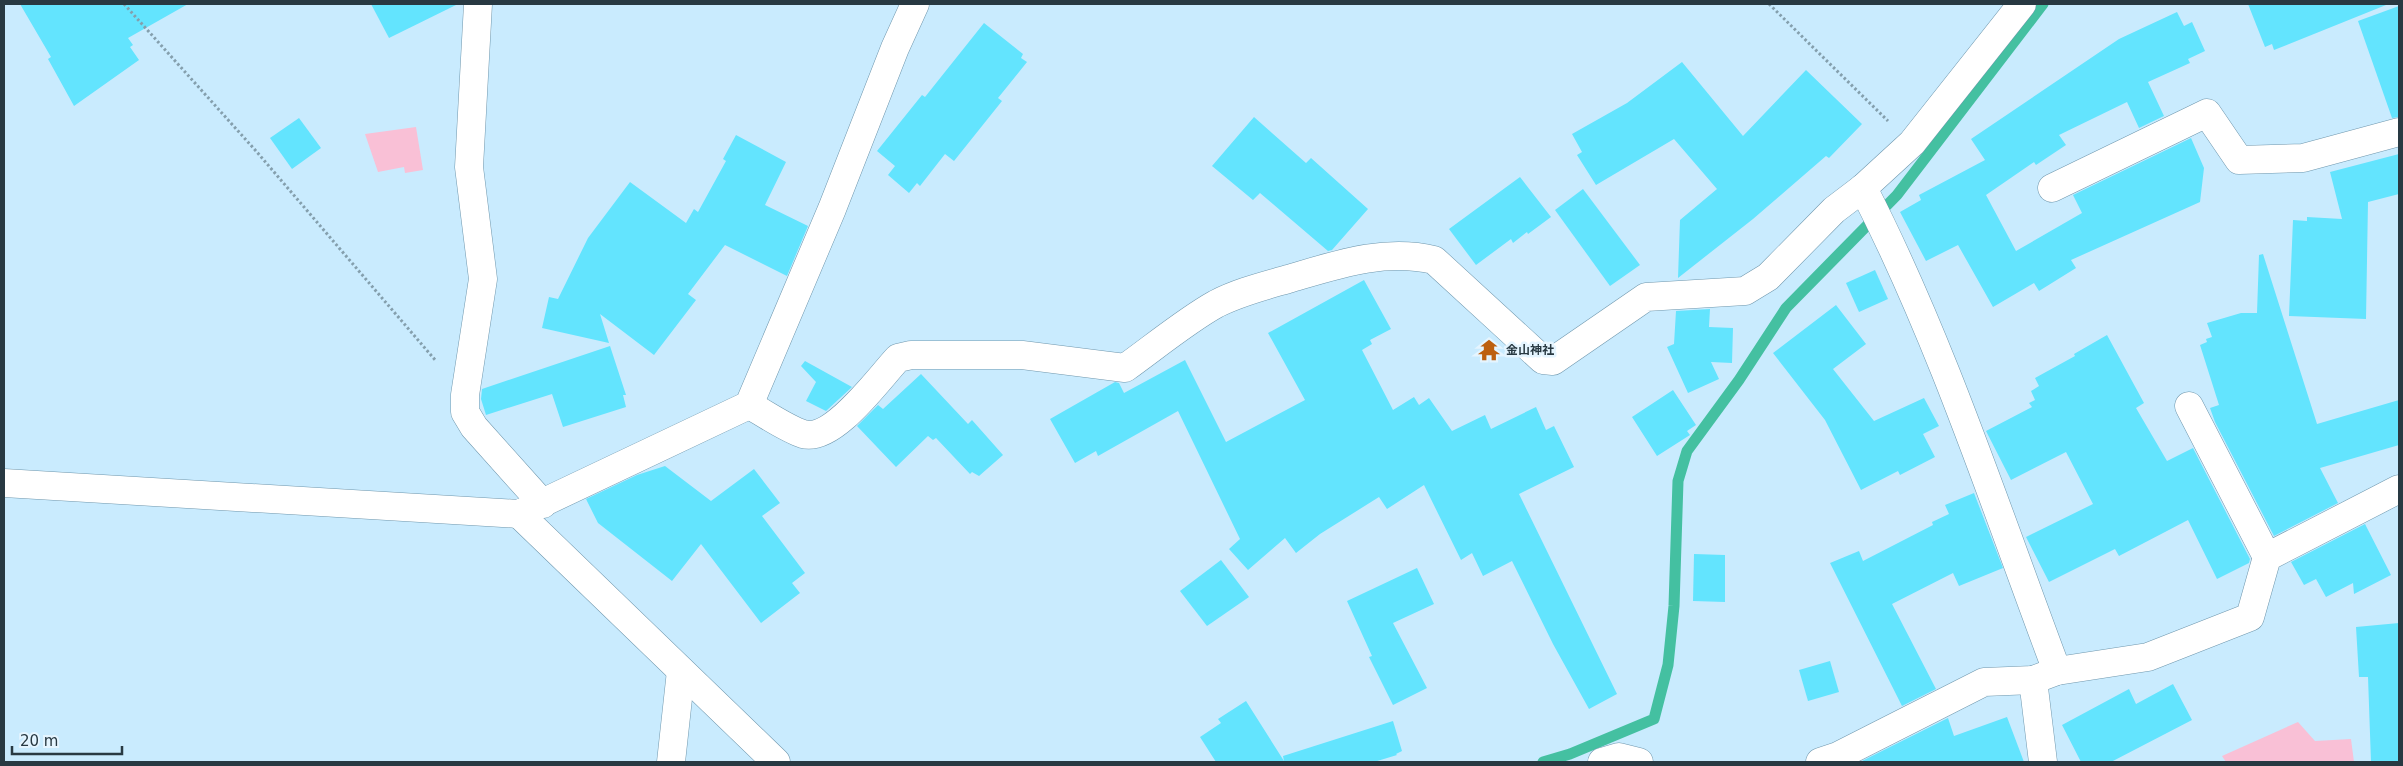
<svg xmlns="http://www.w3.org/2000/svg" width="2403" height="766" font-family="'DejaVu Sans','Noto Sans JP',sans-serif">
	<rect width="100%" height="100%" fill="#c9ebfe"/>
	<g fill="#f9c0d6">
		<path d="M 416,127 L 423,170 L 405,173 L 404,167 L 378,172 L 365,134 Z"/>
		<path d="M 2298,722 L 2315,741 L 2351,739 L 2354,762 L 2226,762 L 2222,756 Z"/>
	</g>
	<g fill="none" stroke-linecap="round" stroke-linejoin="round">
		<path stroke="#44c0a1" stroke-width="11" d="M 1543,762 L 1570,754 L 1654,719 L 1668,665 L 1674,606 L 1678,481 L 1687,451 L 1739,380 L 1786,308 L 1897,195 L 2043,4"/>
	</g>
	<g fill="#63e4fe">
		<path d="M 20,4 L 188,4 L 128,38 L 133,45 L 130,47 L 139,60 L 74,106 L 48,59 L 51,57 Z"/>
		<path d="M 371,4 L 458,4 L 389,38 Z"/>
		<path d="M 2248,4 L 2385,4 L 2386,5 L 2274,50 L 2272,44 L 2265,47 Z"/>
		<path d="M 2399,6 L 2399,117 L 2392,118 L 2358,21 Z"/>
		<path d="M 2177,12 L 2184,26 L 2192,22 L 2205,51 L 2188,59 L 2190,63 L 2148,82 L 2164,116 L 2139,128 L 2127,102 L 2059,135 L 2066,145 L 2036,165 L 2034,162 L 1986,195 L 2016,251 L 2082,213 L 2073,195 L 2191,138 L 2204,168 L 2200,202 L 2071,260 L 2076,268 L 2039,291 L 2034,283 L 1993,307 L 1958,245 L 1926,261 L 1900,212 L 1921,200 L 1919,195 L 1985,160 L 1971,139 L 2119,39 Z"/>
		<path d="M 984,23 L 1023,54 L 1021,58 L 1027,62 L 998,98 L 1002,101 L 954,161 L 945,154 L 920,186 L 917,183 L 909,193 L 888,175 L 895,166 L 877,151 L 922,95 L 925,97 Z"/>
		<path d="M 1682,62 L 1743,136 L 1806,70 L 1862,124 L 1829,158 L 1826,156 L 1753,219 L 1678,278 L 1680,220 L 1717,189 L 1674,139 L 1596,185 L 1577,155 L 1582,152 L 1572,134 L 1627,103 Z"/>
		<path d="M 1254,117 L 1306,163 L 1311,158 L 1368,209 L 1332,250 L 1328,251 L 1260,193 L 1253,200 L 1212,166 Z"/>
		<path d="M 299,118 L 321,148 L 292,169 L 270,138 Z"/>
		<path d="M 736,135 L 786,162 L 765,205 L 808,226 L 787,276 L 725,245 L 688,294 L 696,300 L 654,355 L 600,314 L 609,343 L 542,328 L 549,297 L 558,299 L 588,238 L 630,182 L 686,223 L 694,209 L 698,212 L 726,161 L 723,159 Z"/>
		<path d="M 2399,154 L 2399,194 L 2368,202 L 2366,319 L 2289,316 L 2293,220 L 2307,221 L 2307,217 L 2342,219 L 2330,172 Z"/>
		<path d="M 1520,177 L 1551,217 L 1528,234 L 1527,232 L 1513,243 L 1511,239 L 1476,265 L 1449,229 Z"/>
		<path d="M 1583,189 L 1640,265 L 1610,286 L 1555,210 Z"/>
		<path d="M 2263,254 L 2317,424 L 2399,400 L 2399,445 L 2320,468 L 2338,503 L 2274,536 L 2215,422 L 2210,408 L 2219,405 L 2200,345 L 2207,342 L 2206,339 L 2212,337 L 2207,323 L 2241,313 L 2257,313 L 2259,255 Z"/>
		<path d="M 1875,270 L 1888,299 L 1859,312 L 1846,283 Z"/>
		<path d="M 1364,280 L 1391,329 L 1370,340 L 1372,344 L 1362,350 L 1393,410 L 1414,397 L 1419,405 L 1429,398 L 1452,431 L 1485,415 L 1491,429 L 1536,407 L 1546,430 L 1554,426 L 1574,467 L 1519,494 L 1617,694 L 1589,709 L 1553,644 L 1512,561 L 1483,576 L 1472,553 L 1461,560 L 1424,485 L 1387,509 L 1379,497 L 1320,534 L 1296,553 L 1285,538 L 1248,570 L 1229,549 L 1240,539 L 1178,411 L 1098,456 L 1096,451 L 1075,463 L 1050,419 L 1115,382 L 1119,383 L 1124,393 L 1185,360 L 1226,442 L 1305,400 L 1268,333 Z"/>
		<path d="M 1836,305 L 1866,344 L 1833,369 L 1874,421 L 1924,398 L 1939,426 L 1923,434 L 1935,457 L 1900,475 L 1898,471 L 1861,490 L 1825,420 L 1773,353 Z"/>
		<path d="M 1710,309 L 1709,327 L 1733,328 L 1732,363 L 1711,362 L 1719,379 L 1688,393 L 1667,347 L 1674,344 L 1676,311 Z"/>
		<path d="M 2107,335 L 2144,403 L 2136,408 L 2167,461 L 2193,448 L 2250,559 L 2249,563 L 2217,579 L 2188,520 L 2119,556 L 2115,549 L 2049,582 L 2026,537 L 2093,504 L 2066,452 L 2011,480 L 1986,431 L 2032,407 L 2029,403 L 2035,400 L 2031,391 L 2039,386 L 2035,378 L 2075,356 L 2074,354 Z"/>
		<path d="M 610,346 L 626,395 L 623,395 L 626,407 L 563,427 L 552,394 L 486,415 L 481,399 L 482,389 Z"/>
		<path d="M 805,361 L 852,387 L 826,411 L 806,401 L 816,382 L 801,366 Z"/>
		<path d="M 921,374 L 968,424 L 972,420 L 1003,455 L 979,476 L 972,472 L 970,474 L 936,438 L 933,440 L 928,436 L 896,467 L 857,426 L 878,405 L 883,409 Z"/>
		<path d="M 1673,390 L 1696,425 L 1687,431 L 1690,435 L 1657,456 L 1632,417 Z"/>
		<path d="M 665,466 L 711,501 L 754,469 L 780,503 L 762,516 L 805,573 L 792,583 L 800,593 L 761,623 L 701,544 L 672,581 L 598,523 L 586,499 L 637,475 Z"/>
		<path d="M 1974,493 L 2003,568 L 1959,586 L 1953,573 L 1892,604 L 1936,689 L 1902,706 L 1830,563 L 1859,551 L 1863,561 L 1933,525 L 1932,522 L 1949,514 L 1945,505 Z"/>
		<path d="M 2365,524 L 2391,575 L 2354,594 L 2353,583 L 2326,597 L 2316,579 L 2304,585 L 2291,562 Z"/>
		<path d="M 1694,554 L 1725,555 L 1725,602 L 1693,601 Z"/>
		<path d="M 1221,560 L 1249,597 L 1207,626 L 1180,591 Z"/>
		<path d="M 1417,568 L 1434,604 L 1393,623 L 1427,688 L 1393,705 L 1369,657 L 1372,656 L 1347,601 Z"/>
		<path d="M 2399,623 L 2399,762 L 2371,762 L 2368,677 L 2359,677 L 2356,627 Z"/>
		<path d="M 1830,661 L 1839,692 L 1808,701 L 1799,670 Z"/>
		<path d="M 2173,684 L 2192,720 L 2111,762 L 2081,762 L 2062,725 L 2129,689 L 2136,704 Z"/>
		<path d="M 1246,701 L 1284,761 L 1283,756 L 1393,721 L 1402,751 L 1396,754 L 1397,755 L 1374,762 L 1216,762 L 1200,737 L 1221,723 L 1218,719 Z"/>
		<path d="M 2007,717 L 2024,762 L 1860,762 L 1948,718 L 1954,736 Z"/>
	</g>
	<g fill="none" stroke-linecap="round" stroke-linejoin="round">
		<g stroke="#6f97ad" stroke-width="29">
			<g id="minor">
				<path d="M 478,4 L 469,167 L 483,279 L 465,395 L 465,412 L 474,427 L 543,504"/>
				<path d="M 1863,188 C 1942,342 1996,509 2057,671"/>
				<path d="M 2052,188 L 2207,113 L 2239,160 L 2303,158 L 2399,132"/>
				<path d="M 749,405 C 766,414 785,428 803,434 C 833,443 879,378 898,358 L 911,355 L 1022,355 L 1125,368 C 1153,348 1187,320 1216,304 C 1239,292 1264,286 1288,279 C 1336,265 1384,248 1434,260 L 1543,360 L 1553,361 L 1646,297 L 1745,291 L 1768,277 L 1834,210 L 1863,188 L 1912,143 L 2022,4"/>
				<path d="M 2189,406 L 2267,557"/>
				<path d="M 4,483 L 519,514 L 749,405 L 832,209 L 895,48 L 915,4"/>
				<path d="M 519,514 L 776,762"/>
				<path d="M 2033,680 L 2043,762"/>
				<path d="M 671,762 L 681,671"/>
				<path d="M 1602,762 L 1619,757 L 1639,762"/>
				<path d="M 1820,762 L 1838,756 L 1984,682 L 2033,680 L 2057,671 L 2148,657 L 2250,617 L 2267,557 L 2399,489"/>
			</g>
		</g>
		<g stroke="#849fad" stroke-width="3" stroke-dasharray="2.5 2.5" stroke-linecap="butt">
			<path d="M 124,4 L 256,151 L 436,361"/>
			<path d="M 1769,4 L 1888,121"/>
		</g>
		<use href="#minor" stroke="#fff" stroke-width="28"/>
	</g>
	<defs>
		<g id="temple-bare" transform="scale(1.725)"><path d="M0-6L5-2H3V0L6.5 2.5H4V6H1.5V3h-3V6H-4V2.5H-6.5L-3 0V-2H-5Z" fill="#bd600f" stroke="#e5f5ff" stroke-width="2.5" paint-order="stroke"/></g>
	</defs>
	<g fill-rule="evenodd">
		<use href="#temple-bare" x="1489" y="350"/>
	</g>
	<g text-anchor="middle" stroke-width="5" stroke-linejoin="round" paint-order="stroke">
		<g font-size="12" font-weight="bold" fill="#283942" stroke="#e5f5ff" text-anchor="start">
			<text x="1506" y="354">金山神社</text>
		</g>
	</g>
	<rect width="2403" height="766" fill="none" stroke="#283942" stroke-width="10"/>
	<path d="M12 746v8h110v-8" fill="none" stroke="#283942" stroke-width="2.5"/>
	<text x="20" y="746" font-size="15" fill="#283942" stroke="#e5f5ff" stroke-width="4" paint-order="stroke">20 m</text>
</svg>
